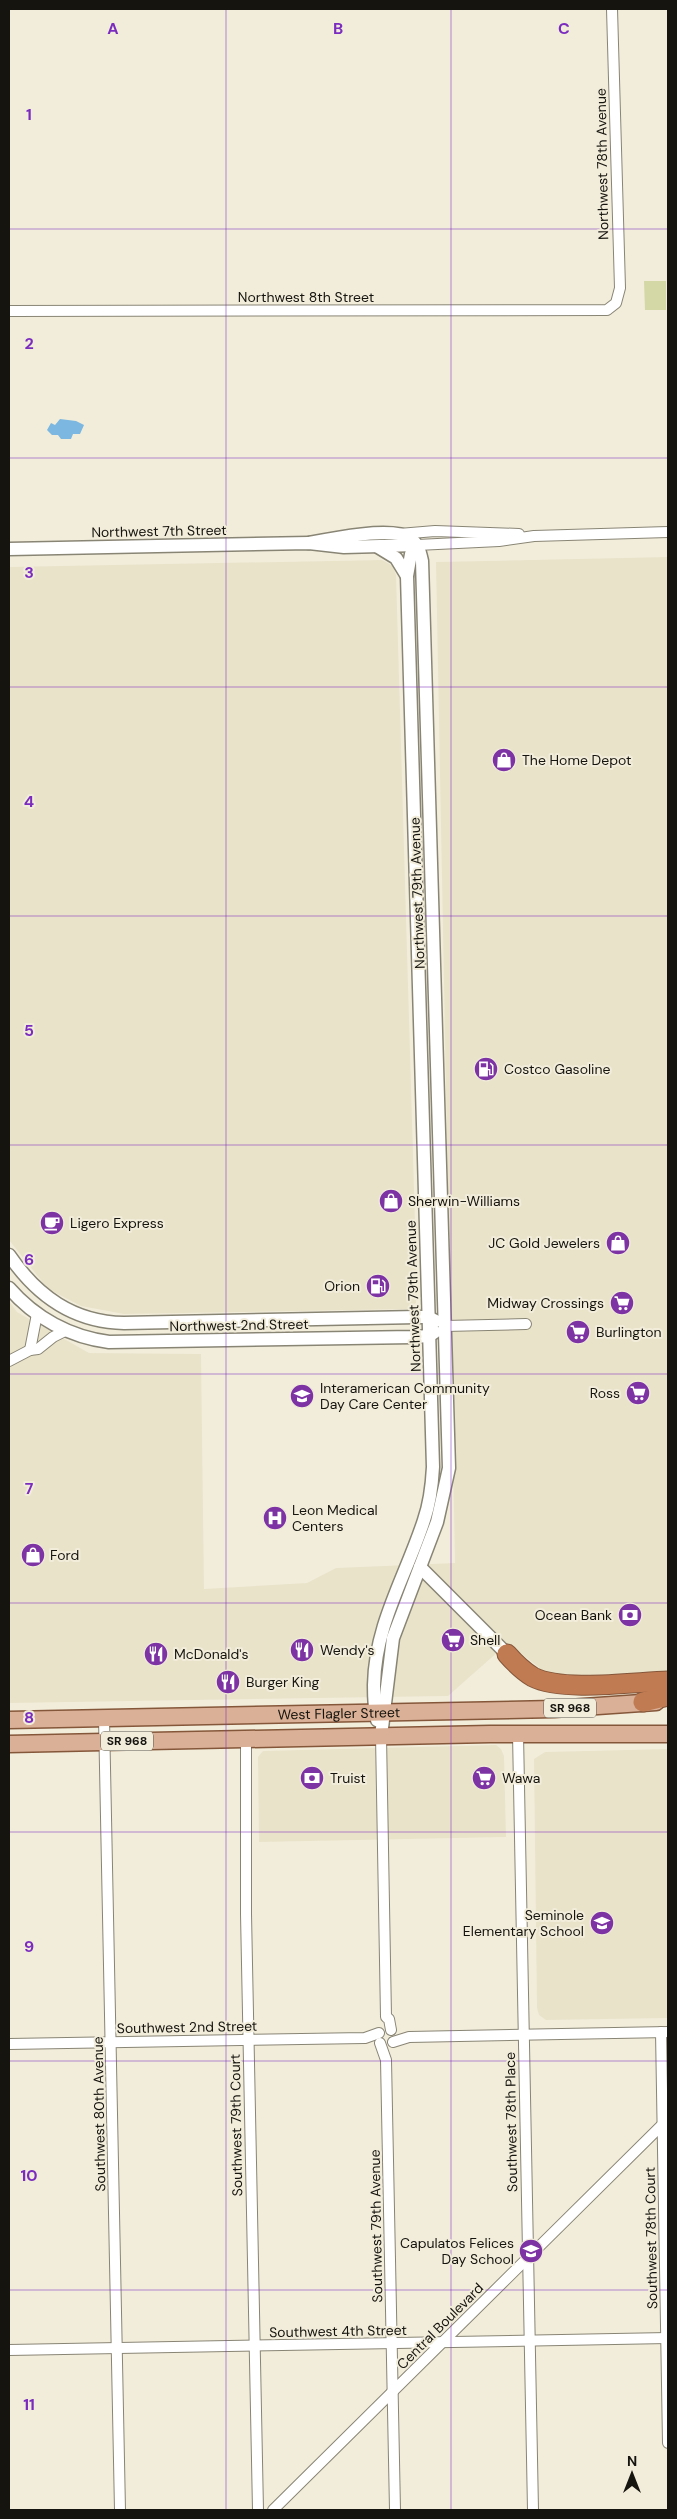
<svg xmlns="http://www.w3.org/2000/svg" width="677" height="2519" font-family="'DM Sans',sans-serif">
	<rect width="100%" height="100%" fill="#f2eddb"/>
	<g fill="#e9e3ca">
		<path d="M 668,557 L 668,1678 L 556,1681 L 508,1643 L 448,1696 L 9,1703 L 9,1301 L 17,1312 L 89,1353 L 201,1354 L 204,1589 L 307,1583 L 336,1568 L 455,1563 L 436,562 Z"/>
		<path d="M 382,560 L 393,566 L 396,575 L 417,1292 L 416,1303 L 407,1309 L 124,1314 L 81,1306 L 54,1292 L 44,1284 L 9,1240 L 9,567 Z"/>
		<path d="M 496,1745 L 501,1749 L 504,1756 L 506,1837 L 259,1842 L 258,1757 L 263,1751 Z"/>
		<path d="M 668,1749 L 668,2018 L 546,2020 L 539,2015 L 537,2008 L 534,1759 L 545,1752 Z"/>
	</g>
	<path fill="#d4d7a6" d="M 644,281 L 666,281 L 666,310 L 645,310 Z"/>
	<path fill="#7bb7e0" d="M 60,419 L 76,421 L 84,425 L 80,434 L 73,434 L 71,439 L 61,439 L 58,435 L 52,435 L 47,430 L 51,423 L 55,425 Z"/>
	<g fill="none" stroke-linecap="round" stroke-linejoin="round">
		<g stroke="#898575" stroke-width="12">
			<g id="minor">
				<path d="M 9,311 L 607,310 L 616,303 L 620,288 L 612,9"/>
				<path d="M 399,534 L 435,531 L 519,534"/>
				<path d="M 417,545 L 499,541 L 534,536 L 668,532"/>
				<path d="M 445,1326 L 526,1324"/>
				<path d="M 30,1350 L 37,1314"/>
				<path d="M 9,1361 L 30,1350 L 38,1349 L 53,1337 L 67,1330"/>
				<path d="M 104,1718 L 120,2510"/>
				<path d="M 518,1734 L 533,2510"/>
				<path d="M 381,1736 L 386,2017 L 389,2019 L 391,2030"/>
				<path d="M 246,1739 L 246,1914 L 258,2510"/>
				<path d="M 661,2032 L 668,2443"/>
				<path d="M 393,2042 L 409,2037 L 668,2032"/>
				<path d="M 380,2043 L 386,2060 L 395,2510"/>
				<path d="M 9,2044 L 365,2038 L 379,2033"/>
				<path d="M 9,2350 L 668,2338"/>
				<path d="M 273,2510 L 668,2119"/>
			</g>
		</g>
		<g stroke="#898575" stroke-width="15">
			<g id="tertiary">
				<path d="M 309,543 C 329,539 392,526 410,538 C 418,543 420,552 422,561 L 449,1468 L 437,1522 L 393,1638 L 381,1736"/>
				<path d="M 378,547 L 396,558 L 407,576"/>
				<path d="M 9,549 L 309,543 L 344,547 L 417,545"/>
				<path d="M 9,1255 C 37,1296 73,1322 124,1323 L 417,1317 L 428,1317 L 436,1321"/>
				<path d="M 9,1288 C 35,1318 70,1337 109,1342 L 413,1337 L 429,1336 L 435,1332"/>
				<path d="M 420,1567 L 507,1654"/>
				<path d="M 377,1720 C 374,1708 374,1697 374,1685 C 375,1624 406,1576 424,1520 C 430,1503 432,1486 433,1467 L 407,576 L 411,554 L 417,545"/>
			</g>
		</g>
		<g stroke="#85573a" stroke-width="19">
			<g id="primary">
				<path id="s1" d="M 9,1720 L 554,1709 L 656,1702"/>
				<path d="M 9,1744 L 490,1734 L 668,1734"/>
			</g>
		</g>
		<g stroke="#85573a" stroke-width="21">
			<g id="motorway">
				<path d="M 507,1654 C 514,1662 523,1671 533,1677 C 562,1692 634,1682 668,1681"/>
				<path d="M 643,1702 L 668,1696"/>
			</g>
		</g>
		<use href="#minor" stroke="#fff" stroke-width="10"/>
		<use href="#tertiary" stroke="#fff" stroke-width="12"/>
		<use href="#primary" stroke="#dab097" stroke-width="16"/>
		<use href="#motorway" stroke="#c17b52" stroke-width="19"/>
	</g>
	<path fill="none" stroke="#7b2cbf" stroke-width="1" stroke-opacity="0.55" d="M 226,9 L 226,2510M 451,9 L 451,2510M 9,229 L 668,229M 9,458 L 668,458M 9,687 L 668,687M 9,916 L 668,916M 9,1145 L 668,1145M 9,1374 L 668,1374M 9,1603 L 668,1603M 9,1832 L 668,1832M 9,2061 L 668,2061M 9,2290 L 668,2290"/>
	<defs>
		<g id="shop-disc" transform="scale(1.25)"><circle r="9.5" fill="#7e33a5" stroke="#f2eddb"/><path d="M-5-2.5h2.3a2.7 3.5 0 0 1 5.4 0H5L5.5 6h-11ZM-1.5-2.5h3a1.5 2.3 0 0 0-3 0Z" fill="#fff"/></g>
		<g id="fuel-disc" transform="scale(1.25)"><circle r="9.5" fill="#7e33a5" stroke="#f2eddb"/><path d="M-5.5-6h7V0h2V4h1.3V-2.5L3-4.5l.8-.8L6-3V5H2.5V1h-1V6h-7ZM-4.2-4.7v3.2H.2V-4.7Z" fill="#fff"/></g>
		<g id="cafe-disc" transform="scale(1.25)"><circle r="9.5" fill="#7e33a5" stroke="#f2eddb"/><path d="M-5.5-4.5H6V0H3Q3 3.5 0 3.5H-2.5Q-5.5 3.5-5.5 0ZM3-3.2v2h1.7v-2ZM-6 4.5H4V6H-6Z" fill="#fff"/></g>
		<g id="supermarket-disc" transform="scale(1.25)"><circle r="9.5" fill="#7e33a5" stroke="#f2eddb"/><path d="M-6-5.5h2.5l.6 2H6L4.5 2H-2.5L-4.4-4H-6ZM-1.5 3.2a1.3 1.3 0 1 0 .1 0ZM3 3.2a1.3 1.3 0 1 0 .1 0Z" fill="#fff"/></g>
		<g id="school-disc" transform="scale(1.25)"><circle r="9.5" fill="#7e33a5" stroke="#f2eddb"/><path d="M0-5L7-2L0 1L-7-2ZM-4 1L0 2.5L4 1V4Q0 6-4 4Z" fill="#fff"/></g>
		<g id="hospital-disc" transform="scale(1.25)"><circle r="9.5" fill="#7e33a5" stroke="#f2eddb"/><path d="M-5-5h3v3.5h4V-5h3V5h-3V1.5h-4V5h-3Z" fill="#fff"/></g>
		<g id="bank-disc" transform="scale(1.25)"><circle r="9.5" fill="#7e33a5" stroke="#f2eddb"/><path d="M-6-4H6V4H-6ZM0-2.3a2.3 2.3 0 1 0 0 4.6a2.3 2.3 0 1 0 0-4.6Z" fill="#fff"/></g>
		<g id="restaurant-disc" transform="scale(1.25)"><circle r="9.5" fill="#7e33a5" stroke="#f2eddb"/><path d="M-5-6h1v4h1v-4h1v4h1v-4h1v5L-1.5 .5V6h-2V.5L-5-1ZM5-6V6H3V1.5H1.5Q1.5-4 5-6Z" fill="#fff"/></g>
	</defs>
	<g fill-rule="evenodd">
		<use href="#shop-disc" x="504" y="760"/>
		<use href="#fuel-disc" x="486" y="1069"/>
		<use href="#shop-disc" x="391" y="1201"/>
		<use href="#cafe-disc" x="52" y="1223"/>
		<use href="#shop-disc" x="618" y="1243"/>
		<use href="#fuel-disc" x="378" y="1286"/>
		<use href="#supermarket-disc" x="622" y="1303"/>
		<use href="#supermarket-disc" x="578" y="1332"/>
		<use href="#supermarket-disc" x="638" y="1393"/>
		<use href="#school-disc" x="302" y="1396"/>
		<use href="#hospital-disc" x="275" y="1518"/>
		<use href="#shop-disc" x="33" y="1555"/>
		<use href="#bank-disc" x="630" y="1615"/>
		<use href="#supermarket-disc" x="453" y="1640"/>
		<use href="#restaurant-disc" x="302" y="1650"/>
		<use href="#restaurant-disc" x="156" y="1654"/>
		<use href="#restaurant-disc" x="228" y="1682"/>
		<use href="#bank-disc" x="312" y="1778"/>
		<use href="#supermarket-disc" x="484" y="1778"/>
		<use href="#school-disc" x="602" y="1923"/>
		<use href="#school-disc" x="531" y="2251"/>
	</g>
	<g text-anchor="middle" stroke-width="4" stroke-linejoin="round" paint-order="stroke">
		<g fill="#f2eddb" stroke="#58554c" stroke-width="1">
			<rect x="544" y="1698.5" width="52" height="19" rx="4"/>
			<rect x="101" y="1731.5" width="52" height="19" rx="4"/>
		</g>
		<g font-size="12" font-weight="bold" fill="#16140e">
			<text x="570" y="1712">SR 968</text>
			<text x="127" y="1745">SR 968</text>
		</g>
		<g font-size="14" fill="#16140e" stroke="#f2eddb">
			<text transform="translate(602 164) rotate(-91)" y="5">Northwest 78th Avenue</text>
			<text x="306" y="302">Northwest 8th Street</text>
			<text transform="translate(159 531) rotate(-1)" y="5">Northwest 7th Street</text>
			<text transform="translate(417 893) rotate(-92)" y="5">Northwest 79th Avenue</text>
			<text transform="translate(413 1296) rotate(-92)" y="5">Northwest 79th Avenue</text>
			<text transform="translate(239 1325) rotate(-1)" y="5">Northwest 2nd Street</text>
			<text dy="5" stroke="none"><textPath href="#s1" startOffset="330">West Flagler Street</textPath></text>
			<text transform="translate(187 2027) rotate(-1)" y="5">Southwest 2nd Street</text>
			<text transform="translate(99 2114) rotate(-91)" y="5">Southwest 80th Avenue</text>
			<text transform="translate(511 2122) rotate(-91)" y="5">Southwest 78th Place</text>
			<text transform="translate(236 2125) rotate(-91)" y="5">Southwest 79th Court</text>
			<text transform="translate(376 2226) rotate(-91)" y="5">Southwest 79th Avenue</text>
			<text transform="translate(651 2238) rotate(-91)" y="5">Southwest 78th Court</text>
			<text transform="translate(440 2326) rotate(-45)" y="5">Central Boulevard</text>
			<text transform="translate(338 2331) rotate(-1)" y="5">Southwest 4th Street</text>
		</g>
		<g font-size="14" fill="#16140e" stroke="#f2eddb" text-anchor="start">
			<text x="522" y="765">The Home Depot</text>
			<text x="504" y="1074">Costco Gasoline</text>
			<text x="408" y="1206">Sherwin-Williams</text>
			<text x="70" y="1228">Ligero Express</text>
			<text x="600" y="1248" text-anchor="end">JC Gold Jewelers</text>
			<text x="360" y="1291" text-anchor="end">Orion</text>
			<text x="604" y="1308" text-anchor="end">Midway Crossings</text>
			<text x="596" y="1337">Burlington</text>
			<text x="320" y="1393">Interamerican Community<tspan x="320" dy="16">Day Care Center</tspan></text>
			<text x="620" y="1398" text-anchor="end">Ross</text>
			<text x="292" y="1515">Leon Medical<tspan x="292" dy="16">Centers</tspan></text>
			<text x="50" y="1560">Ford</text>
			<text x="612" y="1620" text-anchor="end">Ocean Bank</text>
			<text x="470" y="1645">Shell</text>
			<text x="320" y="1655">Wendy's</text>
			<text x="174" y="1659">McDonald's</text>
			<text x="246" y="1687">Burger King</text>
			<text x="330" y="1783">Truist</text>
			<text x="502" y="1783">Wawa</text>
			<text x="584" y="1920" text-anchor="end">Seminole<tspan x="584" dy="16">Elementary School</tspan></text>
			<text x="514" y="2248" text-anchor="end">Capulatos Felices<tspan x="514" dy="16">Day School</tspan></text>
		</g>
	</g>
	<g font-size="16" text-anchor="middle" font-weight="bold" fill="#7b2cbf" stroke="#f2eddb" stroke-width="4" stroke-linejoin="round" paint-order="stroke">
		<text x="113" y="34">A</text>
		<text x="338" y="34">B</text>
		<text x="564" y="34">C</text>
		<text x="29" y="120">1</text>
		<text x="29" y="349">2</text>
		<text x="29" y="578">3</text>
		<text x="29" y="807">4</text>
		<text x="29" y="1036">5</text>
		<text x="29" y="1265">6</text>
		<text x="29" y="1494">7</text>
		<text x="29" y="1723">8</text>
		<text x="29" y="1952">9</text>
		<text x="29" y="2181">10</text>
		<text x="29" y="2410">11</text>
	</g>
	<rect width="677" height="2519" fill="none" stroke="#16140e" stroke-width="20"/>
	<g transform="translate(632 2474)" stroke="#f2eddb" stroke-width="4" paint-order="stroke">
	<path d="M0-4L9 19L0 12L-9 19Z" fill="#16140e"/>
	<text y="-8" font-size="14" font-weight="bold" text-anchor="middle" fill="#16140e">N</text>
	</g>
</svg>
